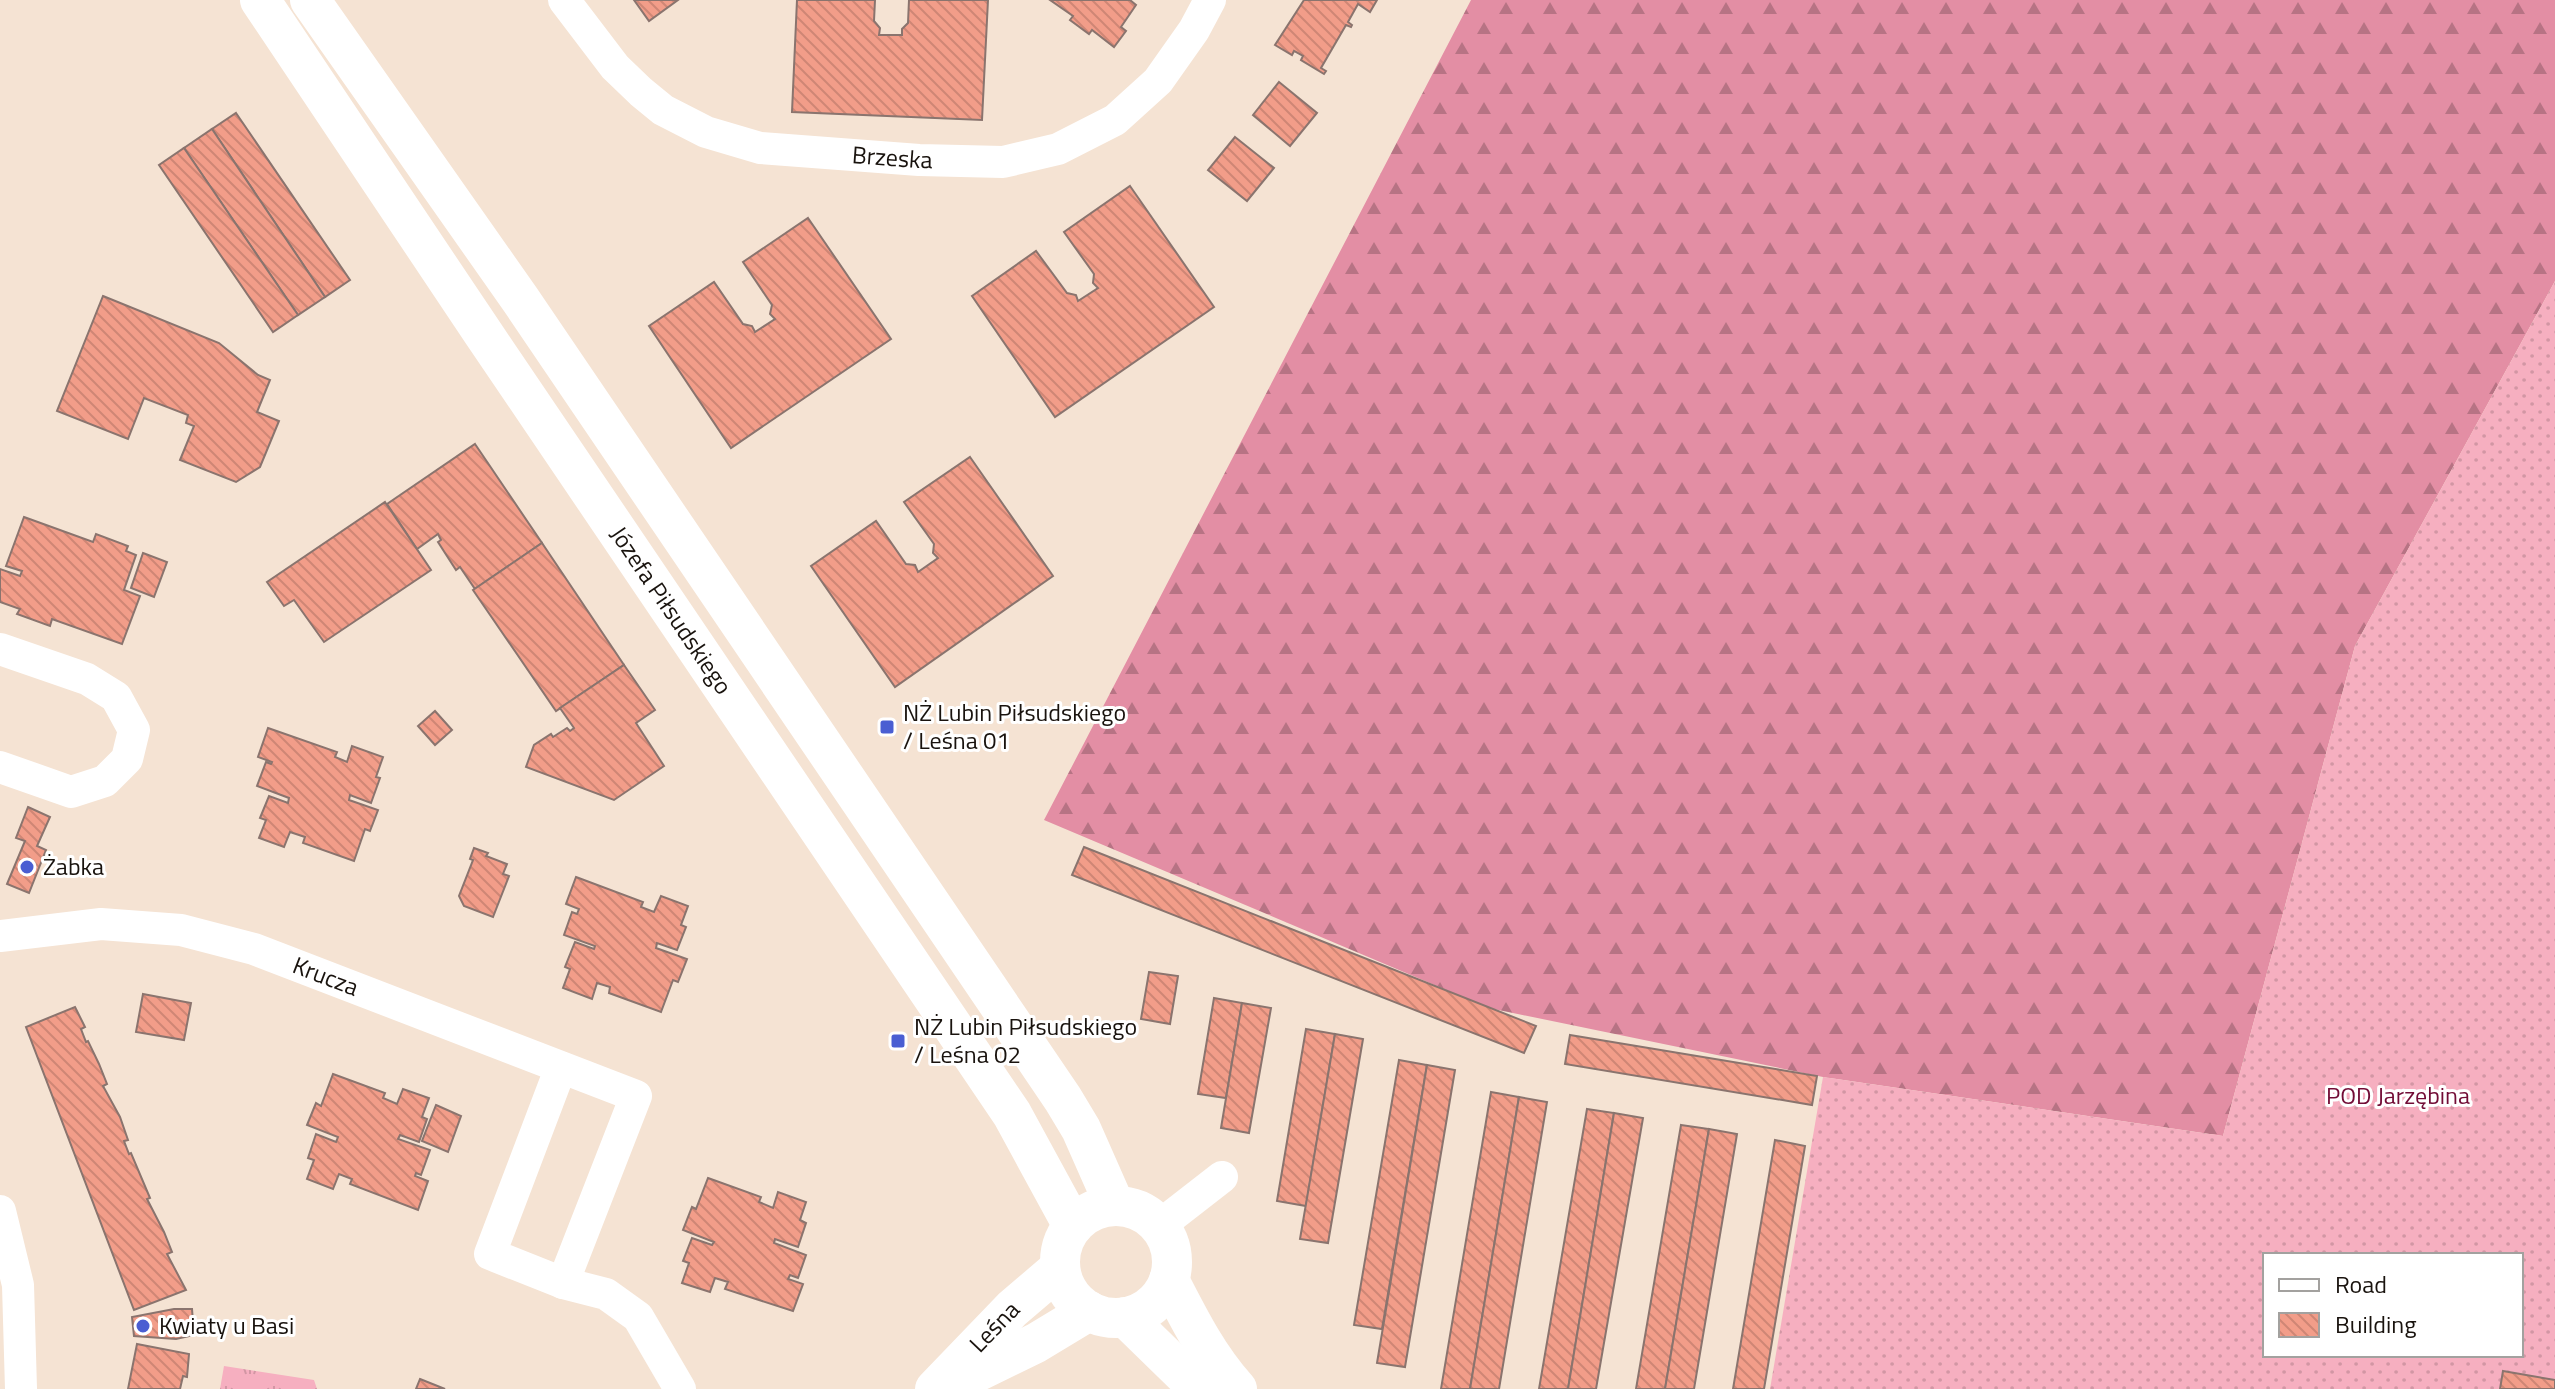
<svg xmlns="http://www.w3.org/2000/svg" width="2555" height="1389" font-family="'Titillium Web',sans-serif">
	<defs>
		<pattern id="forest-firs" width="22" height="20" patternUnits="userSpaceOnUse" patternTransform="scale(2)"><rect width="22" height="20" fill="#e38ea4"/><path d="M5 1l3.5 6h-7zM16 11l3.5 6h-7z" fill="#b77384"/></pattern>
		<pattern id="park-tufts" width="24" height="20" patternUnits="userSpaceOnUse" patternTransform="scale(2)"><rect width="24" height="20" fill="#f6afc0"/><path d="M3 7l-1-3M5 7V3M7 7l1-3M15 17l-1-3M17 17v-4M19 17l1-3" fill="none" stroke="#d296a4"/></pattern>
		<pattern id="garden-dots" width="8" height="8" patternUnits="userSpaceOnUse" patternTransform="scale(2)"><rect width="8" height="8" fill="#f6afc0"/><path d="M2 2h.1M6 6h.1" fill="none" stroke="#d296a4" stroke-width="1.8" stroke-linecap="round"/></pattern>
		<pattern id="building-back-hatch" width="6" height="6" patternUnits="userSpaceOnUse" patternTransform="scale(2)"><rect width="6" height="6" fill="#f29d89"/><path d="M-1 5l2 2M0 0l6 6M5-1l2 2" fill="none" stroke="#cf8675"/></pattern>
	</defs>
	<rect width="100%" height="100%" fill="#f5e3d3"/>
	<path fill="url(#forest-firs)" d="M 1471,0 L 2555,0 L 2555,281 L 2355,646 L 2223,1136 L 1823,1077 L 1489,1008 L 1044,820 Z"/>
	<path fill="url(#park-tufts)" d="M 224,1366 L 314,1380 L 317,1389 L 220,1389 Z"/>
	<path fill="url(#garden-dots)" fill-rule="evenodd" d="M 2555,281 L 2555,1389 L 1770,1389 L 1823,1077 L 2223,1136 L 2355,646 ZM 2265,1255 L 2521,1255 L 2521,1355 L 2265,1355 Z"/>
	<g fill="url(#building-back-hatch)" stroke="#8a746e" stroke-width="2">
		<path d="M 634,0 L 678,0 L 649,21 Z"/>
		<path d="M 797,0 L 875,0 L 874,21 L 880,28 L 879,35 L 902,35 L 902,29 L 908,23 L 909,0 L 988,0 L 982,120 L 792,112 Z"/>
		<path d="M 1050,0 L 1130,0 L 1136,5 L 1121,27 L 1126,31 L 1114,47 L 1092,30 L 1089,34 L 1070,20 L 1073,16 Z"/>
		<path d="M 1304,0 L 1377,0 L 1370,12 L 1358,4 L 1348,22 L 1352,25 L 1351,27 L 1346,25 L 1321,68 L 1326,71 L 1324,74 L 1301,60 L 1303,56 L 1294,51 L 1292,55 L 1275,45 Z"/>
		<path d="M 1279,82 L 1317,113 L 1290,146 L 1253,115 Z"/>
		<path d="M 236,113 L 350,280 L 325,297 L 212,129 Z"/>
		<path d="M 212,129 L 325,297 L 298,315 L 184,148 Z"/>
		<path d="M 1235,137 L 1274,168 L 1247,201 L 1208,170 Z"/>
		<path d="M 184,148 L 298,315 L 273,332 L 159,165 Z"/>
		<path d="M 1130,186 L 1214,307 L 1055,417 L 972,296 L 1036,251 L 1067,293 L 1076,295 L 1078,301 L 1098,288 L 1093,283 L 1094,274 L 1064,232 Z"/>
		<path d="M 808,218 L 891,339 L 731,448 L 649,326 L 714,282 L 743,324 L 752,326 L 755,332 L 775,319 L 770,314 L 772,305 L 743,262 Z"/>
		<path d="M 103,296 L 219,343 L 258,375 L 270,380 L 257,412 L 279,421 L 260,467 L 236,482 L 180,460 L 194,426 L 186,423 L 188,415 L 144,398 L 128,439 L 57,411 Z"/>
		<path d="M 475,444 L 542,543 L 475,589 L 460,567 L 456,570 L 438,542 L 441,540 L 438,534 L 417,549 L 387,504 Z"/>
		<path d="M 970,457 L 1053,576 L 895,687 L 811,566 L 876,521 L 906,564 L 915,565 L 918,572 L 938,558 L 933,553 L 934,544 L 904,502 Z"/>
		<path d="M 385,502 L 431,570 L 324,642 L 294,600 L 284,606 L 267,582 Z"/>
		<path d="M 24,517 L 93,542 L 96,534 L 128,546 L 126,551 L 136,555 L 124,590 L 140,596 L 122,644 L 52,619 L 50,626 L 17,614 L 20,609 L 0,602 L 0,569 L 20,576 L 22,571 L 6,566 Z"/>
		<path d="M 542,543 L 624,665 L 556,711 L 473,590 Z"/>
		<path d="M 143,553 L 167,562 L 154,597 L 131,588 Z"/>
		<path d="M 624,665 L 655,710 L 636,723 L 664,766 L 614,800 L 526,767 L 534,745 L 551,734 L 553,737 L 567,728 L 570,731 L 574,728 L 560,708 Z"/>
		<path d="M 435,711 L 452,730 L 435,745 L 418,726 Z"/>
		<path d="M 268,728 L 337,752 L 335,757 L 347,762 L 352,746 L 383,757 L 376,777 L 380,778 L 371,803 L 350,795 L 349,800 L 378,810 L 370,831 L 365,829 L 354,861 L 303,843 L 305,837 L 290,832 L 284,847 L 259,838 L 266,820 L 260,818 L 269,796 L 288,803 L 289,798 L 257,786 L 266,762 L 271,764 L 272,762 L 258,757 Z"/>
		<path d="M 28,807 L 50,817 L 37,846 L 46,850 L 29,893 L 7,884 L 25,841 L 16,838 Z"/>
		<path d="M 1084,847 L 1536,1026 L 1524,1053 L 1072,875 Z"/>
		<path d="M 474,848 L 488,853 L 486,856 L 507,864 L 503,874 L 509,876 L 493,917 L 464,906 L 459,896 L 473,860 L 470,859 Z"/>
		<path d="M 576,877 L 643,902 L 641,907 L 654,912 L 661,896 L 688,906 L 681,925 L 686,927 L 677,950 L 657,943 L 656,948 L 687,959 L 678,982 L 673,980 L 661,1012 L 609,993 L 610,987 L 597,983 L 592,999 L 563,988 L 570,969 L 565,967 L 575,942 L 594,949 L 595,946 L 564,935 L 572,912 L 577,914 L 579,909 L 566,904 Z"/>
		<path d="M 1149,972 L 1178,976 L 1170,1024 L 1141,1019 Z"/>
		<path d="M 143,994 L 191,1003 L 184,1040 L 136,1032 Z"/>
		<path d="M 1214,998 L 1242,1003 L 1226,1098 L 1198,1094 Z"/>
		<path d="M 1242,1003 L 1271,1008 L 1249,1133 L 1221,1128 Z"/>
		<path d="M 75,1007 L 85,1027 L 81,1029 L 86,1042 L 88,1041 L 99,1064 L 107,1084 L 103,1086 L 120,1117 L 128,1140 L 124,1141 L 129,1154 L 131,1153 L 150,1198 L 147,1199 L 164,1232 L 172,1252 L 167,1254 L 186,1290 L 134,1310 L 26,1027 Z"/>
		<path d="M 1306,1029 L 1335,1034 L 1306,1206 L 1277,1201 Z"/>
		<path d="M 1335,1034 L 1363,1039 L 1328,1243 L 1300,1239 Z"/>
		<path d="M 1570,1035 L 1817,1076 L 1812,1105 L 1565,1064 Z"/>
		<path d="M 1399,1060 L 1427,1065 L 1382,1329 L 1354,1325 Z"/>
		<path d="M 1427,1065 L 1455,1070 L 1405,1367 L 1377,1363 Z"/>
		<path d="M 333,1074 L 385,1093 L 383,1098 L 397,1104 L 403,1089 L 429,1098 L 422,1117 L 427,1119 L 419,1142 L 400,1135 L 398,1139 L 430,1150 L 421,1175 L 416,1173 L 415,1176 L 428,1181 L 418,1210 L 350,1184 L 352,1179 L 339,1174 L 333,1189 L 307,1179 L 314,1160 L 308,1158 L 316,1134 L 336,1142 L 338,1137 L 307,1125 L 316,1103 L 321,1106 Z"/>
		<path d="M 1491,1092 L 1519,1097 L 1470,1389 L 1441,1389 Z"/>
		<path d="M 1519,1097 L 1547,1102 L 1499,1389 L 1470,1389 Z"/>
		<path d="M 436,1105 L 461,1116 L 448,1152 L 422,1141 Z"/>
		<path d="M 1587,1109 L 1614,1113 L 1568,1389 L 1539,1389 Z"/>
		<path d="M 1614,1113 L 1643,1118 L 1596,1389 L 1568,1389 Z"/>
		<path d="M 1681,1125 L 1709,1129 L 1665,1389 L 1636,1389 Z"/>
		<path d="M 1709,1129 L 1737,1134 L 1694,1389 L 1665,1389 Z"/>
		<path d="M 1775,1140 L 1805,1146 L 1764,1389 L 1733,1389 Z"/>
		<path d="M 708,1178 L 761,1197 L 759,1202 L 773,1208 L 778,1192 L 806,1202 L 800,1220 L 806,1223 L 798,1247 L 775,1239 L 774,1243 L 806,1255 L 798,1278 L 790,1275 L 788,1279 L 803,1284 L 793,1311 L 725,1289 L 728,1282 L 715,1278 L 710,1292 L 682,1283 L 689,1263 L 683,1261 L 692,1238 L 712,1245 L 714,1242 L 683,1230 L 692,1207 L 696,1209 Z"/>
		<path d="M 174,1309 L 192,1309 L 194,1335 L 176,1339 L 134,1336 L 132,1317 Z"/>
		<path d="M 137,1344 L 189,1354 L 187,1377 L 183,1376 L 180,1389 L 128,1389 Z"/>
		<path d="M 2503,1371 L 2555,1380 L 2555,1389 L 2500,1389 Z"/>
		<path d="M 420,1379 L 445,1389 L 416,1389 Z"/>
	</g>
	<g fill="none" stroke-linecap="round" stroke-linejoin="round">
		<g stroke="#fff" stroke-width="32">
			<path id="s1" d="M 564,0 L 615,67 L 641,92 L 663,110 L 706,132 L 760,148 L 919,160 L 1003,162 L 1058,149 L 1115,120 L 1158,81 L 1194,30 L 1210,0"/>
			<path d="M 0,649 L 87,679 L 116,697 L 134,730 L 127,759 L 105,781 L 71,792 L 0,767"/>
			<path id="s2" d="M 0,936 L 101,924 L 181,930 L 254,949 L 636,1096 L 563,1283 L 490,1254 L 561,1067"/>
			<path d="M 0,1211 L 18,1285 L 21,1389"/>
			<path d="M 1159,1226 L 1222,1177"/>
			<path d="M 563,1283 L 606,1294 L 638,1317 L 680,1389"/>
		</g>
		<g stroke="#fff" stroke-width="40">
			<path id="s3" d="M 260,0 L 483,333 L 1012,1114 L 1073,1226"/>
			<path d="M 310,0 L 520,299 L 1063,1099 L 1081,1129 L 1115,1206"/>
			<circle cx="1116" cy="1262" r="56"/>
			<path d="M 1169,1280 C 1189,1319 1208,1357 1237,1389"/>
			<path d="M 1125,1317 L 1199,1389"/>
			<path d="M 952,1384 L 1036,1343 L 1089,1311"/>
			<path id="s4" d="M 935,1389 L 1012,1309 L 1060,1268"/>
		</g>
	</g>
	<g fill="#4a5ed2" stroke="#fff" stroke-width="3">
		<rect x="879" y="719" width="16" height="16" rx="4"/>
		<circle cx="27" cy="867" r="8"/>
		<rect x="890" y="1033" width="16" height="16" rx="4"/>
		<circle cx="143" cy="1326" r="8"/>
	</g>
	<g text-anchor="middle" stroke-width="6" stroke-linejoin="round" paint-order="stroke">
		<g font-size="24" fill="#19130e" stroke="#fff">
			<text dy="8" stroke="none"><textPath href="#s1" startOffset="386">Brzeska</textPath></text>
			<text dy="8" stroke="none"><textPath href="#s3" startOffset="736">Józefa Piłsudskiego</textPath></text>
			<text dy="8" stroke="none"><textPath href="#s2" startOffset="334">Krucza</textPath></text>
			<text dy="8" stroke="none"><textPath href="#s4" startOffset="86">Leśna</textPath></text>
		</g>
		<g font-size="24" fill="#19130e" stroke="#fff" text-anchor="start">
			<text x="903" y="721">NŻ Lubin Piłsudskiego<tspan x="903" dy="28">/ Leśna 01</tspan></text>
			<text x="43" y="875">Żabka</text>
			<text x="914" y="1035">NŻ Lubin Piłsudskiego<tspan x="914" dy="28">/ Leśna 02</tspan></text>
			<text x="159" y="1334">Kwiaty u Basi</text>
		</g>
		<g font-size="24" fill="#720c36" stroke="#fff">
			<text x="2398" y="1104">POD Jarzębina</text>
		</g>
	</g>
	<rect x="2263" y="1253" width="260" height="104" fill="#ffffff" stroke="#a3a19f" stroke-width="2"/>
	<rect x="2279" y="1279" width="40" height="12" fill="#ffffff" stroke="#a3a19f" stroke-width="2"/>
	<text x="2335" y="1293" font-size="24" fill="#19130e">Road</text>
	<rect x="2279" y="1313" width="40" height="24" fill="url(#building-back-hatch)" stroke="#a3a19f" stroke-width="2"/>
	<text x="2335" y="1333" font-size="24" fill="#19130e">Building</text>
</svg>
